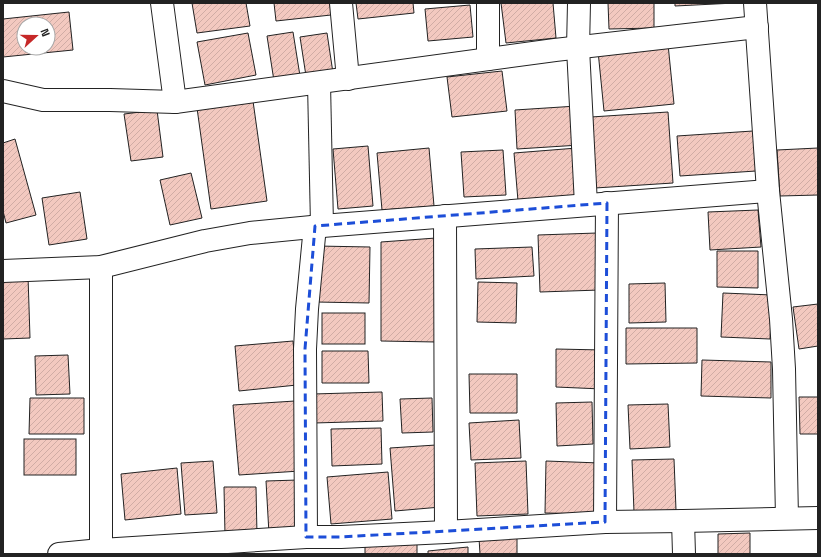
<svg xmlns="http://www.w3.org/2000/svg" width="821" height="557" font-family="'Space Grotesk',sans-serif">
	<defs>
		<pattern id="building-hatch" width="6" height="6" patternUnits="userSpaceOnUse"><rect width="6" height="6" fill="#f3c9c0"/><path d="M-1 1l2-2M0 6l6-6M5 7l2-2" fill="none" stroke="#d0aca5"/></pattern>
	</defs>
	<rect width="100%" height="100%" fill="#fff"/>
	<g fill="url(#building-hatch)" stroke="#222" fill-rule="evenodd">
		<path d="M 192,3 L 246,3 L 250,26 L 197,33 Z"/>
		<path d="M 274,3 L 330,3 L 331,15 L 276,21 Z"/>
		<path d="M 356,3 L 413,3 L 414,13 L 358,19 Z"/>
		<path d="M 501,3 L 553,3 L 556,38 L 506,43 Z"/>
		<path d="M 608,3 L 654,3 L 654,28 L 609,29 Z"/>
		<path d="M 675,3 L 735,3 L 675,6 Z"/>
		<path d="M 470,5 L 473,37 L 428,41 L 425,9 Z"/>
		<path d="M 69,12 L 73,50 L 3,57 L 3,19 ZM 24,24 L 48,24 L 48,48 L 24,48 Z"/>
		<path d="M 293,32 L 300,76 L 274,81 L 267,36 Z"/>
		<path d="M 248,33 L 256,75 L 205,85 L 197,42 Z"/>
		<path d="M 327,33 L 333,73 L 306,76 L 300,37 Z"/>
		<path d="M 668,44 L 674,104 L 604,111 L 598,51 Z"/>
		<path d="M 502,71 L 507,111 L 452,117 L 447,77 Z"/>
		<path d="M 253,101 L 267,201 L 211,209 L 197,108 Z"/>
		<path d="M 577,106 L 580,145 L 517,149 L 515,110 Z"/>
		<path d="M 157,110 L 163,157 L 131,161 L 124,114 Z"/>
		<path d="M 668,112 L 673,183 L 595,188 L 591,117 Z"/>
		<path d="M 753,131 L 756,171 L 680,176 L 677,136 Z"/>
		<path d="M 15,139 L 36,215 L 6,223 L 3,211 L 3,143 Z"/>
		<path d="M 368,146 L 373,206 L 338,209 L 333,149 Z"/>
		<path d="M 429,148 L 434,206 L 382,210 L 377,153 Z"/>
		<path d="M 577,148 L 581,196 L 518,201 L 514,153 Z"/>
		<path d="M 818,148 L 818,195 L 780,196 L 777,150 Z"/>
		<path d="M 503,150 L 506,195 L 464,197 L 461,152 Z"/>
		<path d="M 191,173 L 202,218 L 170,225 L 160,180 Z"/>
		<path d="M 80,192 L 87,239 L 49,245 L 42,198 Z"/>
		<path d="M 758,210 L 761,247 L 710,250 L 708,212 Z"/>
		<path d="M 597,233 L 600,290 L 540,292 L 538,235 Z"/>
		<path d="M 436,238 L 436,342 L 381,341 L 381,242 Z"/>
		<path d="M 317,246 L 370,247 L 369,303 L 316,302 Z"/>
		<path d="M 532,247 L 534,276 L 476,279 L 475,249 Z"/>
		<path d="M 717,251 L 758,251 L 758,288 L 717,287 Z"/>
		<path d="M 28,276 L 30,338 L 3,339 L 3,277 Z"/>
		<path d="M 478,282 L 517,283 L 516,323 L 477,322 Z"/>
		<path d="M 665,283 L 666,322 L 629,323 L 629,284 Z"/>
		<path d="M 723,293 L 772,295 L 770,339 L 721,337 Z"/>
		<path d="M 818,304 L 818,346 L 799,349 L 793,307 Z"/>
		<rect x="322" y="313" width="43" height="31"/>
		<path d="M 626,328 L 697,328 L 697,363 L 626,364 Z"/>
		<path d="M 293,341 L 297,385 L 239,391 L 235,346 Z"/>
		<path d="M 556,349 L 603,350 L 602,389 L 556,387 Z"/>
		<path d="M 322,351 L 368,351 L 369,383 L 322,383 Z"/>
		<path d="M 68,355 L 70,394 L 36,395 L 35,356 Z"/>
		<path d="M 702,360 L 771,362 L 771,398 L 701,396 Z"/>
		<path d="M 469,374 L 517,374 L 517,413 L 470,413 Z"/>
		<path d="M 382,392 L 383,421 L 314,423 L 313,394 Z"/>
		<path d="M 799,397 L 818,397 L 818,434 L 800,434 Z"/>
		<path d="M 30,398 L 84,398 L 84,434 L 29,434 Z"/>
		<path d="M 432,398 L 433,432 L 402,433 L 400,399 Z"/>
		<path d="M 295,401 L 300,471 L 239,475 L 233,405 Z"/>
		<path d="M 592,402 L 593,444 L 557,446 L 556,403 Z"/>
		<path d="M 668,404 L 670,447 L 630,449 L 628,405 Z"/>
		<path d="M 519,420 L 521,458 L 471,460 L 469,423 Z"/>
		<path d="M 381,428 L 382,464 L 332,466 L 331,429 Z"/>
		<rect x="24" y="439" width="52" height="36"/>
		<path d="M 436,445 L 441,507 L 395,511 L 390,448 Z"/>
		<path d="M 674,459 L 676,510 L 634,512 L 632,460 Z"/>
		<path d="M 213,461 L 217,513 L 185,515 L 181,463 Z"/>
		<path d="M 526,461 L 528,514 L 477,516 L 475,463 Z"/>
		<path d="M 546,461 L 600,463 L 598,514 L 545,513 Z"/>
		<path d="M 177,468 L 181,514 L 125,520 L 121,474 Z"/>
		<path d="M 388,472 L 392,519 L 331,524 L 327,477 Z"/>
		<path d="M 298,480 L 300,533 L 269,534 L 266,481 Z"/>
		<path d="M 224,487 L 256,487 L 257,535 L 225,535 Z"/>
		<path d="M 750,533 L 750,554 L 718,554 L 718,534 Z"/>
		<path d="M 517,536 L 517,554 L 480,554 L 479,538 Z"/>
		<path d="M 417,541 L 417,554 L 365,554 L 365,542 Z"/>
		<path d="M 468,547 L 468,554 L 428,554 L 428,551 Z"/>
	</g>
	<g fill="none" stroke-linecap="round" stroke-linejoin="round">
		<g stroke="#222" stroke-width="24">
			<g id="minor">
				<path d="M 162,3 L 175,102"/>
				<path d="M 341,3 L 348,79"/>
				<path d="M 488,3 L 488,59"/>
				<path d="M 579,3 L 578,48 L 586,205"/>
				<path d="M 755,3 L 768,191 L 781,319 L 784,369 L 787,518"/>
				<path d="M 319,83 L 322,226"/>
				<path d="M 3,91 L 43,100 L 110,100 L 175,102 L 555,50 L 757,27"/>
				<path d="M 445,216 L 446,532"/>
				<path d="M 101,267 L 101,554"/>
				<path d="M 3,271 L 101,267 L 205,241 L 250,233 L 322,226 L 768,191"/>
				<path d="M 683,521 L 684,554"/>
				<path d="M 605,522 L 607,203"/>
				<path d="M 306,537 L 305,349 L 307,309 L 315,226"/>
				<path d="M 59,554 L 101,550 L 306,537 L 341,537 L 446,532 L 605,522 L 683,521 L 818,518"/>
			</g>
		</g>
		<use href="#minor" stroke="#fff" stroke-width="22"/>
	</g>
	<path fill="none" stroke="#1d4ed8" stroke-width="3" stroke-dasharray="8 5" stroke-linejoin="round" d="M 607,203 L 605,522 L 341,537 L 306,537 L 305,349 L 315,226 Z"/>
	<rect width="821" height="557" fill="none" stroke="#222222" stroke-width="8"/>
	<g transform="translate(36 36) rotate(69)"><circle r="19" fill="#ffffff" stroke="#a7a7a7"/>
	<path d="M0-3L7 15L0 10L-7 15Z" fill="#c62828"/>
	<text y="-6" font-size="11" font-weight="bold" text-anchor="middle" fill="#222222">N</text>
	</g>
</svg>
